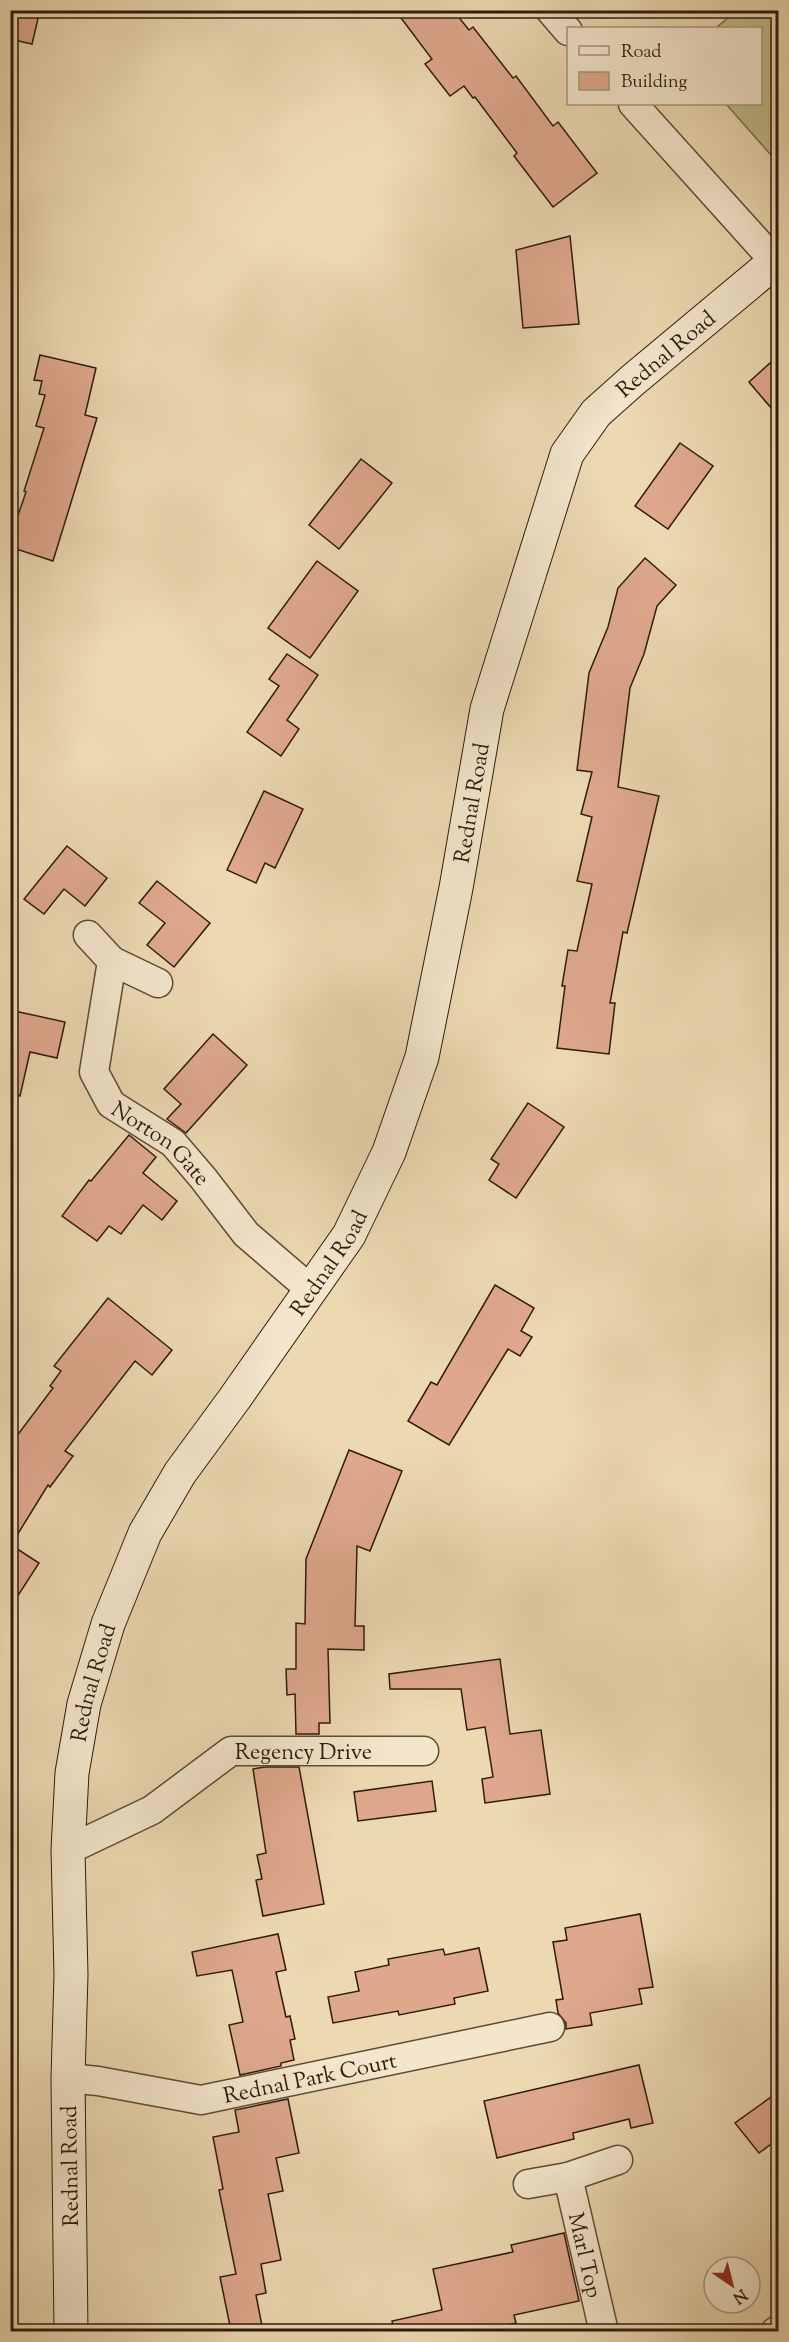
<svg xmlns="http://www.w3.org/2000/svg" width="789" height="2342" font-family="'Sorts Mill Goudy',serif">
	<rect width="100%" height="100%" fill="#ecd8b1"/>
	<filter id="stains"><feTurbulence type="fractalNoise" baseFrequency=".00333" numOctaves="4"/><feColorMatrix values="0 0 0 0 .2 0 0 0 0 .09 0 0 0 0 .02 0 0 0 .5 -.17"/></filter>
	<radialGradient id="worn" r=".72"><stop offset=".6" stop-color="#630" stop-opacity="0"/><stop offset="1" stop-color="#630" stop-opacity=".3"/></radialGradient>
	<path fill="#bdbd88" stroke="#766c4b" stroke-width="1.5" d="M 736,11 L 778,11 L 778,163 L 726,104 L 760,104 L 760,28 L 716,28 Z"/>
	<g fill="#dfa88d" stroke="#2f1a0e" stroke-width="1.5">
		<path d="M 10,10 L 40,10 L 32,44 L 10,39 Z"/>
		<path d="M 395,10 L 453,10 L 469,30 L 473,27 L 513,78 L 516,76 L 553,126 L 558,122 L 597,173 L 553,207 L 514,156 L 517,153 L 475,97 L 473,98 L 464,86 L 450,96 L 425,64 L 432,59 Z"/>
		<path d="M 570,236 L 579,324 L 523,328 L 516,250 Z"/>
		<path d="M 40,355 L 96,368 L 85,415 L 97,418 L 53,561 L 10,547 L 10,539 L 26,492 L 24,491 L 44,428 L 36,426 L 45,395 L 39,394 L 42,381 L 34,380 Z"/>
		<path d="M 778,356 L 778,416 L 749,382 Z"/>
		<path d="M 680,443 L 713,466 L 668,529 L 635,506 Z"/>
		<path d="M 361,459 L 392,483 L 339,549 L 309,525 Z"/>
		<path d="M 645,558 L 676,585 L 657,606 L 644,654 L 630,688 L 618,787 L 659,796 L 627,933 L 623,932 L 610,1003 L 615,1003 L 609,1054 L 557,1048 L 565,986 L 562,986 L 568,950 L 577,951 L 592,884 L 577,881 L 592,817 L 581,814 L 592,772 L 577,770 L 589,673 L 608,627 L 618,588 Z"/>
		<path d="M 317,561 L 358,591 L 310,658 L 268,628 Z"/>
		<path d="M 287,654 L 318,675 L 287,720 L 299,729 L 281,756 L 247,732 L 279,686 L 269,679 Z"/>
		<path d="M 264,791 L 303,809 L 275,868 L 265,863 L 256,883 L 227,870 Z"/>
		<path d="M 67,846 L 107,878 L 85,906 L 64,889 L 44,914 L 24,899 Z"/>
		<path d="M 157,881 L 210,923 L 174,967 L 147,945 L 165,923 L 139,903 Z"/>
		<path d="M 10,1010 L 65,1022 L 57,1058 L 30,1052 L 20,1096 L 10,1095 Z"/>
		<path d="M 213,1034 L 247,1065 L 186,1133 L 167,1119 L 181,1104 L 164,1089 Z"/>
		<path d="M 528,1103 L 564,1127 L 516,1198 L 489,1180 L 499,1164 L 491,1159 Z"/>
		<path d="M 129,1135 L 156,1157 L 143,1173 L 177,1201 L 162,1220 L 143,1205 L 121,1234 L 109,1226 L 97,1241 L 62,1216 L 89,1180 L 91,1181 Z"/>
		<path d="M 495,1285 L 534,1308 L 521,1331 L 532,1337 L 520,1356 L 508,1349 L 449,1445 L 408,1421 L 431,1382 L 437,1385 Z"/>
		<path d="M 108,1298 L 172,1350 L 152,1375 L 135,1361 L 65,1451 L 73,1456 L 50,1487 L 48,1485 L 11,1545 L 39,1563 L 10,1608 L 10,1445 L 53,1388 L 50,1386 L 61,1371 L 54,1366 Z"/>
		<path d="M 349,1450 L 402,1471 L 370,1551 L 357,1546 L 355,1626 L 364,1626 L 364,1650 L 328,1649 L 330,1723 L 319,1723 L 319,1734 L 296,1734 L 295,1694 L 287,1695 L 286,1669 L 296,1669 L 296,1623 L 305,1624 L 306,1559 Z"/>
		<path d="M 500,1659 L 510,1734 L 541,1730 L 550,1794 L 485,1803 L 482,1779 L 493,1777 L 485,1727 L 467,1730 L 461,1689 L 390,1689 L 389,1674 Z"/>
		<path d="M 265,1767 L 299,1767 L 324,1904 L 263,1916 L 256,1880 L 262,1879 L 257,1855 L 266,1853 L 253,1769 Z"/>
		<path d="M 432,1781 L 436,1811 L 358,1821 L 354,1792 Z"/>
		<path d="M 640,1914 L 653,1987 L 639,1989 L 642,2004 L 590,2013 L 592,2025 L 566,2029 L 566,2023 L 558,2013 L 556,2000 L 563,1999 L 553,1942 L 567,1940 L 565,1928 Z"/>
		<path d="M 278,1934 L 286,1970 L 276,1972 L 286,2017 L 290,2016 L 295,2039 L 290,2040 L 294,2060 L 281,2063 L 281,2066 L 240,2075 L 229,2025 L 243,2022 L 232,1970 L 197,1976 L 192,1952 Z"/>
		<path d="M 479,1948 L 488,1991 L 454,1998 L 455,2004 L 399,2015 L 398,2011 L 333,2023 L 328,1997 L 359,1991 L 355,1972 L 389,1965 L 388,1959 L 443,1949 L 445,1955 Z"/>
		<path d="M 639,2065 L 653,2123 L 631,2128 L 629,2119 L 573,2133 L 574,2139 L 497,2158 L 484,2101 Z"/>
		<path d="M 778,2092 L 778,2139 L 759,2153 L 735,2123 Z"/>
		<path d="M 288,2099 L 299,2153 L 276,2158 L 283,2191 L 268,2194 L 281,2260 L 261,2264 L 266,2293 L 256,2295 L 263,2331 L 231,2331 L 220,2277 L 236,2274 L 219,2190 L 223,2189 L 213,2137 L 239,2132 L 235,2110 Z"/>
		<path d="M 564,2233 L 579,2301 L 514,2315 L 516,2323 L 493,2328 L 492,2325 L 460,2331 L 394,2331 L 392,2321 L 442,2310 L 433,2269 L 513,2252 L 511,2245 Z"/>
	</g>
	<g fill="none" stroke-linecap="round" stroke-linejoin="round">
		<g stroke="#5e4a37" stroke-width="31">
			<g id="street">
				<path d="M 550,10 L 568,31"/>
				<path d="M 633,104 L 778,265"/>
				<path id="s1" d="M 88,935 L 112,961 L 94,1072 L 111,1104 L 173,1143 L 203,1178 L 246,1234 L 310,1289"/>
				<path d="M 112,961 L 158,983"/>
				<path id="s2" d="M 68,1850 L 152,1810 L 231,1751 L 424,1751"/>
				<path id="s3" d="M 68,2078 L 98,2081 L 201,2100 L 550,2027"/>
				<path id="s4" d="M 568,2177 L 604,2332"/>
				<path d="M 528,2184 L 568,2177 L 618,2160"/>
				<path d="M 775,2332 L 778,2330"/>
			</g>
		</g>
		<g stroke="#2f1a0e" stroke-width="35">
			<g id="secondary">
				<path id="s5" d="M 71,2332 L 68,2078 L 71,1975 L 68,1850 L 72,1773 L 84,1704 L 108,1624 L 145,1533 L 180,1473 L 235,1398 L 349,1235 L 389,1152 L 422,1057 L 456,888 L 487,709 L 567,454 L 596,413 L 633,380 L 778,259"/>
			</g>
		</g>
		<use href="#street" stroke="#f3e6cc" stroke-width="28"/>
		<use href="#secondary" stroke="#f3e6cc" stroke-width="33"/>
	</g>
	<g text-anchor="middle" stroke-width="4.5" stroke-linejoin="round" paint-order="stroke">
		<g font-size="22" fill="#2f1a0e" stroke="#f3e6cc">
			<text dy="8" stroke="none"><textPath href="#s5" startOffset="2128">Rednal Road</textPath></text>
			<text dy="8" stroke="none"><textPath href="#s5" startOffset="1624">Rednal Road</textPath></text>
			<text dy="8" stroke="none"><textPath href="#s1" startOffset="248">Norton Gate</textPath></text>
			<text dy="8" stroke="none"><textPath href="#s5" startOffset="1138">Rednal Road</textPath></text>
			<text dy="8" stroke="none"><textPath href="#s5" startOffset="652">Rednal Road</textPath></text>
			<text dy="8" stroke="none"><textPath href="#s2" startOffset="264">Regency Drive</textPath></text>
			<text dy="8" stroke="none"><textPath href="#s3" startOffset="246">Rednal Park Court</textPath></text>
			<text transform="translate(69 2166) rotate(-91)" y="8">Rednal Road</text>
			<text dy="8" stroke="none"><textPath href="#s4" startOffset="80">Marl Top</textPath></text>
		</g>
	</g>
	<rect width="789" height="2342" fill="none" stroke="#ecd8b1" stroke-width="36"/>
	<rect x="12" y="12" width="765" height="2318" fill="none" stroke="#2f1a0e" stroke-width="3"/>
	<rect x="18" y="18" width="753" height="2306" fill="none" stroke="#2f1a0e" stroke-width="1.5"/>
	<rect x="567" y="27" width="195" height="78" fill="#f3e6cc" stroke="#a59480" stroke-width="1.5"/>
	<rect x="579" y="46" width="30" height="9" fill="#f3e6cc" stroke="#a59480" stroke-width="1.5"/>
	<text x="621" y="57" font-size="18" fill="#2f1a0e">Road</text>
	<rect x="579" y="72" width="30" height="18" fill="#dfa88d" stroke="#a59480" stroke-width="1.5"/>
	<text x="621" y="87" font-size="18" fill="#2f1a0e">Building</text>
	<g transform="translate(732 2285) rotate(145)"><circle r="28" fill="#f3e6cc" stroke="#a59480" stroke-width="1.5"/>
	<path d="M0-4.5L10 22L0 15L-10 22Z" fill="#8f2418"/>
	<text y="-9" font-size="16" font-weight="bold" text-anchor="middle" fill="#2f1a0e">N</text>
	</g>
	<rect width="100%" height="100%" filter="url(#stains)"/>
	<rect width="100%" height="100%" fill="url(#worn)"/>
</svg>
